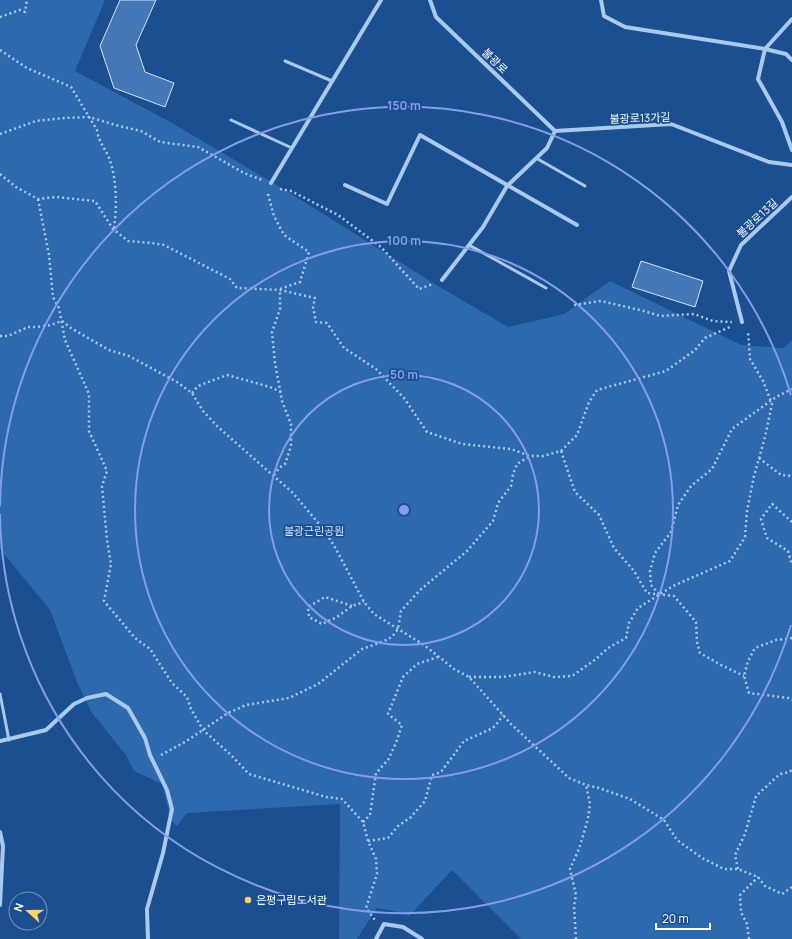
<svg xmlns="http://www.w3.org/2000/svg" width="792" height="939" font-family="Manrope,'Noto Sans KR',sans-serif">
	<rect width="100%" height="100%" fill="#1b4f8f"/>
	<path fill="#2e69ad" d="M 0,0 L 105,0 L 75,71 L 172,123 L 285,190 L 438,286 L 508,327 L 564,314 L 610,281 L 741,345 L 783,348 L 792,340 L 792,939 L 521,939 L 452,870 L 409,916 L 404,913 L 377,908 L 357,939 L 339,939 L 340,804 L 187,813 L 177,826 L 171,820 L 162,784 L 134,771 L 126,755 L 92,713 L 77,682 L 50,610 L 0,549 Z"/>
	<g fill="#4478b7" stroke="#cfe3fa">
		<path d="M 120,0 L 156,0 L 136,45 L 145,72 L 174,83 L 165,107 L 114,88 L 100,46 Z"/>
		<path d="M 641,261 L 703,281 L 695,307 L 632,287 Z"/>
	</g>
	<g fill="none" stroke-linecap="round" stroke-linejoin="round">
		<g stroke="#a9c9ee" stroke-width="2.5" stroke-dasharray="2 3" stroke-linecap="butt">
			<path d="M 0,17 L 20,10 L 25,12 L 27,0"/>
			<path d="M 0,50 L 27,68 L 71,87 L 97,130 C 98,141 105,148 109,158 C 117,178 117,208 114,229"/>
			<path d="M 0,134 L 36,121 L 64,118 L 89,117 L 119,126 L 141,131 L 160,142 L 198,147 L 244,173 L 262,180"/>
			<path d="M 0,174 L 16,187 L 38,199 L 56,197 L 95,201 L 113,229 L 128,241 L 152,243 L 164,245 L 230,279 L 237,288 L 280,290 L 315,298 L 313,307 L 316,322 L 327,323 L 344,348 L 376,369 L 404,398 L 427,432 L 462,444 L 511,449 L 530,456 L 543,456 L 561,451 L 577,435 L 589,402 L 597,390 L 666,371 L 695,350 L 705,338 L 732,326"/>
			<path d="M 280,189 L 291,191 L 338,215 L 381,247 L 419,289 L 433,284"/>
			<path d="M 268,194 L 274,216 L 284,235 L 309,252 L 300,282 L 280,289"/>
			<path d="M 38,199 L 49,255 L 53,297 L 59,308 L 65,340 L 89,394 L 89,431 L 107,471 L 102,486 L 107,540 L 111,564 L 104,601 L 135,638 L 150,649 L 172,683 L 187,697 L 191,709 L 203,730 L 231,755 L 249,774 L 326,797 L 342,799 L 363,822 L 368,841 L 376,859 L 377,874 L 366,908 L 375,920"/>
			<path d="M 574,305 L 601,301 L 644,311 L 660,316 L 694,314 L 713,321 L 732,322"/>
			<path d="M 62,321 L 71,328 L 109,350 L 129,356 L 177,382 L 192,393 L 203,411 L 218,427 L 293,493 L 325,531 L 336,549 L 364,602 L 374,614 L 424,645 L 454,669 L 469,677 L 511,724 L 569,778 L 586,785 L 599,788 L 630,799 L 664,820 L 677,840 L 702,858 L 724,869 L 738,869 L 758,877 L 765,886 L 782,894 L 792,887"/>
			<path d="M 0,336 L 8,336 L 28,327 L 37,327 L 51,325 L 62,321"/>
			<path d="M 192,393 L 198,386 L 227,375 L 270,387 L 281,392"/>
			<path d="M 561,451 L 575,492 L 599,515 L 614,548 L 634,571 L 647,593 L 674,596 L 696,622 L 697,642 L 700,653 L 721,665 L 744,676"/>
			<path d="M 759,458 L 781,475 L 792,476"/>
			<path d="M 274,475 L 279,468 L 285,464 L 291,446 L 291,424 L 282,401 L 275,363 L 272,332 L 280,309 L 280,290"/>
			<path d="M 792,522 L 772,504 L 761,519 L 767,538 L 788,551 L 792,565"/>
			<path d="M 659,594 L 651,585 L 650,571 L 655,553 L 671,532 L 678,505 L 691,486 L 712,469 L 732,429 L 776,397 L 792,389"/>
			<path d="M 352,606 L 325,597 L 308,607 L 309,617 L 322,624 L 337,617 L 352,606 L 364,602"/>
			<path d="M 792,638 L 776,640 L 755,648 L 748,661 L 744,676 L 749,693 L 788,698 L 792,700"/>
			<path d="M 469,677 L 502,677 L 535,672 L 554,677 L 572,676 L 596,659 L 608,648 L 626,638 L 629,623 L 638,608 L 673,586 L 730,561 L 745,537 L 747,511 L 754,476 L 765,437 L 772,404 L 763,381 L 750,359 L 748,331"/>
			<path d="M 161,755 L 185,742 L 228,713 L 246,705 L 289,698 L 318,684 L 362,649 L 382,642 L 392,637 L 398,629 L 401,611 L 420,590 L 467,551 L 493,521 L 498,503 L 511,486 L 513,474 L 517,464 L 530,456"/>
			<path d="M 363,822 L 370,815 L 376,773 L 388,760 L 396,743 L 402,725 L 388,714 L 403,677 L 417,664 L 438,657"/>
			<path d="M 368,841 L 388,838 L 398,826 L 411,817 L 425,801 L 432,775 L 441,772 L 464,741 L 491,729 L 496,725 L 503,715"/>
			<path d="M 738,869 L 735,855 L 745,834 L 756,796 L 780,774 L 789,772 L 792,770"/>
			<path d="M 576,939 L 574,906 L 576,895 L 570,869 L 579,849 L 588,819 L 590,804 L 586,785"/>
			<path d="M 749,939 L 747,924 L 741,912 L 740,895 L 758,877"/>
		</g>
		<g stroke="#a9c9ee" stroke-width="3">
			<path d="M 285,61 L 332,81"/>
			<path d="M 231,120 L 292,148"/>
			<path d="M 536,158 L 585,186"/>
			<path d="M 469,245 L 546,288"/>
			<path d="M 0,694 L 9,740"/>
		</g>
		<g stroke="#a9c9ee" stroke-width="4">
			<path d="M 430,0 L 436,17 L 555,131"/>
			<path d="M 601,0 L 604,16 L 625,27 L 765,49 L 786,54 L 792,60"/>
			<path d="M 792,19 L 765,49 L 758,79 L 782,122 L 792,150"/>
			<path d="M 555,131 L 671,124 L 769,162 L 792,165"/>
			<path d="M 271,183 L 381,0"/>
			<path d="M 345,185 L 387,204 L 420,135 L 577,225"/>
			<path d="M 442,280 L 483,227 L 507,186 L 547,148 L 555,131"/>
			<path d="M 742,322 L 729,271 L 741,245 L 792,197"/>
			<path d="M 0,741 L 46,730 L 74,704 L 87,698 L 106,694 L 128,708 L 145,738 L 150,755 L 167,790 L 172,809 L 163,853 L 147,909 L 148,939"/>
			<path d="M 0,832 L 3,846 L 0,905"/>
			<path d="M 376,939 L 384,924 L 403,927 L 422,939"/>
		</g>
	</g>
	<g fill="none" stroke="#839eea" stroke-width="2">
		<circle cx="404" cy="510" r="135"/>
		<circle cx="404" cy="510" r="269"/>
		<path d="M791 625A404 404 0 0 1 0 514M0 506A404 404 0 0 1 791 395"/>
	</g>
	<circle fill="#ffd166" stroke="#1b4f8f" stroke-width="1.5" cx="248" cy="900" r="4"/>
	<g text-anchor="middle" stroke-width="3.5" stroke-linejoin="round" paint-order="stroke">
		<g font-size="11" fill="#fff" stroke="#1b4f8f">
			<text transform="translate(495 61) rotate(44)" y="4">불광로</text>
			<text transform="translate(640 118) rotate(-2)" y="4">불광로13가길</text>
			<text transform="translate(757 218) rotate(-43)" y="4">불광로13길</text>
		</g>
		<g font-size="11" fill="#cfe3fa" stroke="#1b4f8f">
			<text x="314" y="535">불광근린공원</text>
		</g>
		<g font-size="11" fill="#fff" stroke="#1b4f8f" text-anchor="start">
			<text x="256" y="904">은평구립도서관</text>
		</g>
	</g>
	<circle cx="404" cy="510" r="6" fill="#839eea" stroke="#1b4f8f" stroke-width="2"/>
	<g font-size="12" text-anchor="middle" font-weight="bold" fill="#839eea" stroke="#1b4f8f" stroke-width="3.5" stroke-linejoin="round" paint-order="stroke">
		<text x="404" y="110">150 m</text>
		<text x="404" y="245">100 m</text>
		<text x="404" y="379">50 m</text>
	</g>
	<g transform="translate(28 911) rotate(291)"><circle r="19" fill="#1b4f8f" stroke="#7695bc"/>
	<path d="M0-3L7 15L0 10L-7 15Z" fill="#ffd166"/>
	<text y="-6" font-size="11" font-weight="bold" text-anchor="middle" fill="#ffffff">N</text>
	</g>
	<path d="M656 923v6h54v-6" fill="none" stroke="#ffffff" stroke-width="2"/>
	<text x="662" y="923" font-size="12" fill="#ffffff" stroke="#1b4f8f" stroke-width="3" paint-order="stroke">20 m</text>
</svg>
